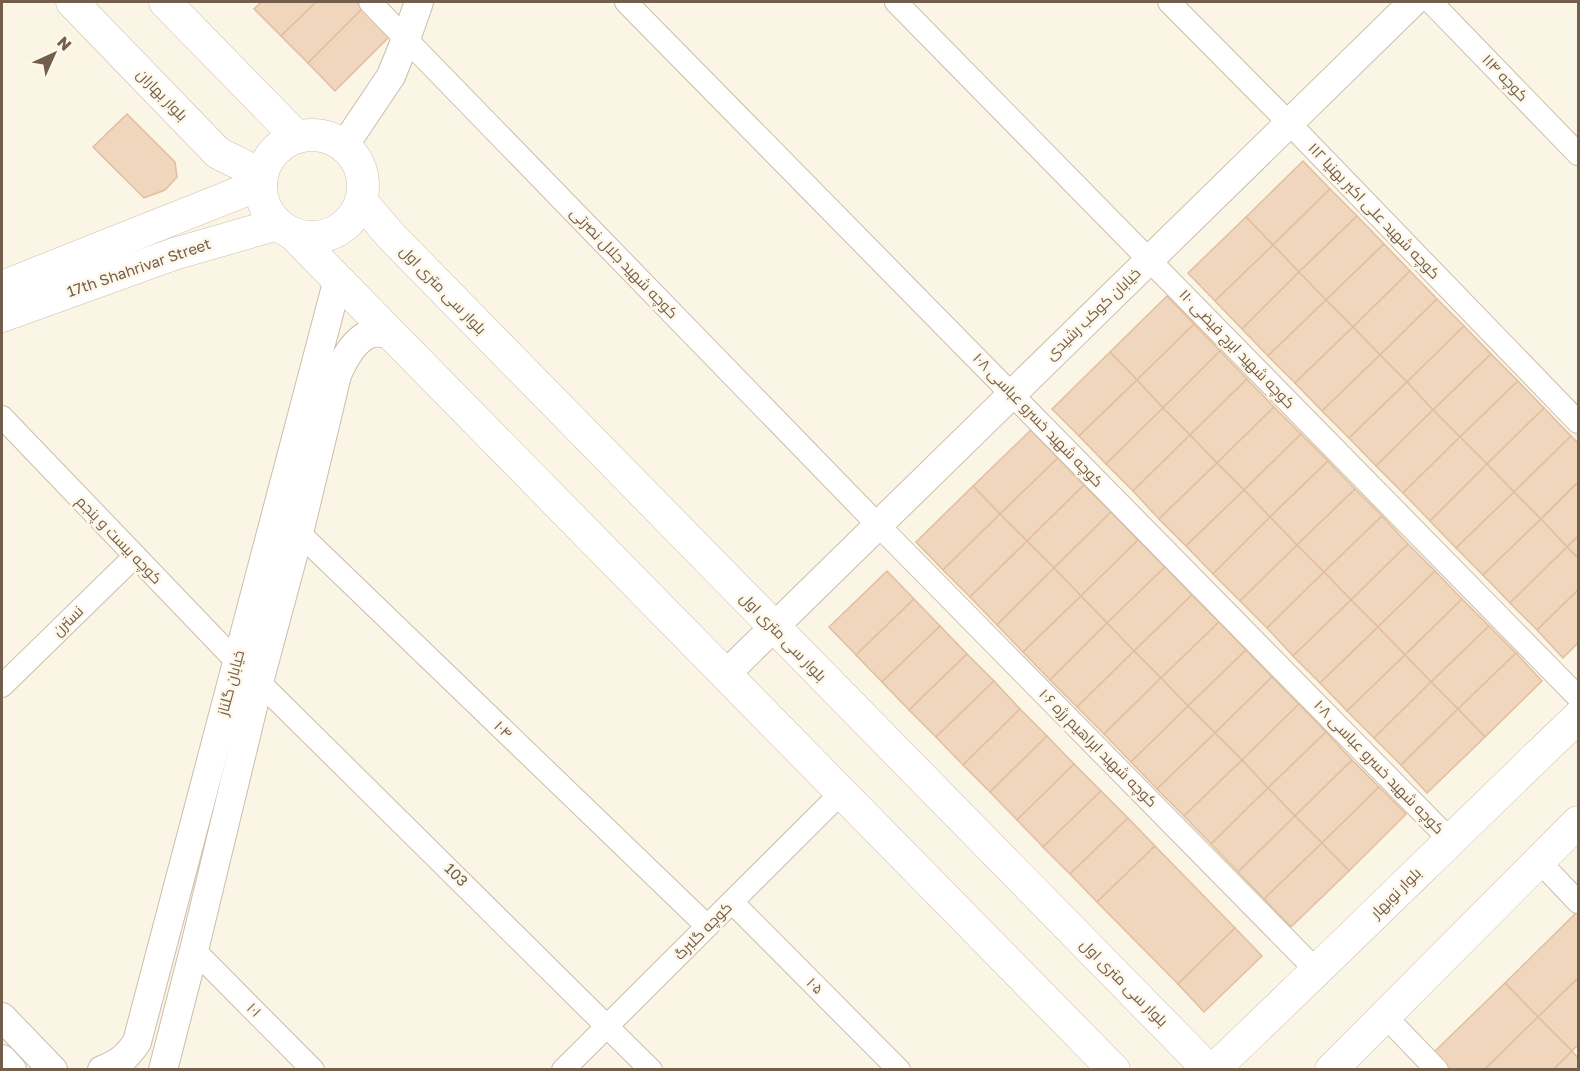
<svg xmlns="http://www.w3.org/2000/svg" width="1580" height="1071" font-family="'Golos Text',Cairo,sans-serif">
	<rect width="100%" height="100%" fill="#fbf5e5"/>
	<g fill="#f0d6bd" stroke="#e2be9e" stroke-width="1.5">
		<path d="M 261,2 L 316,2 L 281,36 L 254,9 Z"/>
		<path d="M 316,2 L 356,2 L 363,8 L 308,63 L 281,36 Z"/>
		<path d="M 363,8 L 390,36 L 335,91 L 308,63 Z"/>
		<path d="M 127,114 L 175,162 L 177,177 L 165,190 L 144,198 L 93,147 Z"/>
		<path d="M 1303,161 L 1330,189 L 1273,245 L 1246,217 Z"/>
		<path d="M 1330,189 L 1357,216 L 1299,272 L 1273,245 Z"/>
		<path d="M 1357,216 L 1384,244 L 1326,300 L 1299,272 Z"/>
		<path d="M 1246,217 L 1273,245 L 1215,301 L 1188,273 Z"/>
		<path d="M 1384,244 L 1410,271 L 1353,327 L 1326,300 Z"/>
		<path d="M 1273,245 L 1299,272 L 1242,329 L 1215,301 Z"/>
		<path d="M 1410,271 L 1437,299 L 1380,355 L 1353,327 Z"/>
		<path d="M 1299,272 L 1326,300 L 1268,356 L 1242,329 Z"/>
		<path d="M 1167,296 L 1194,324 L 1137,380 L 1110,352 Z"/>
		<path d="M 1437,299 L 1464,326 L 1407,382 L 1380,355 Z"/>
		<path d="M 1326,300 L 1353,327 L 1295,383 L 1268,356 Z"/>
		<path d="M 1194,324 L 1220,351 L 1163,408 L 1137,380 Z"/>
		<path d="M 1464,326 L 1491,354 L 1433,410 L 1407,382 Z"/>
		<path d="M 1353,327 L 1380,355 L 1322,411 L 1295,383 Z"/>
		<path d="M 1220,351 L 1247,379 L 1190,435 L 1163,408 Z"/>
		<path d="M 1110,352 L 1137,380 L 1079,436 L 1052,409 Z"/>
		<path d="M 1491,354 L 1518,381 L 1460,437 L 1433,410 Z"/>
		<path d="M 1380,355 L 1407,382 L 1349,438 L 1322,411 Z"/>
		<path d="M 1247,379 L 1274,407 L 1217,463 L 1190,435 Z"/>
		<path d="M 1137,380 L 1163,408 L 1106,464 L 1079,436 Z"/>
		<path d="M 1518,381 L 1544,408 L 1487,464 L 1460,437 Z"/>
		<path d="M 1407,382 L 1433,410 L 1376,466 L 1349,438 Z"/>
		<path d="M 1274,407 L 1301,434 L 1244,490 L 1217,463 Z"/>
		<path d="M 1163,408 L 1190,435 L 1133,491 L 1106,464 Z"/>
		<path d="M 1544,408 L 1571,436 L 1514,492 L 1487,464 Z"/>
		<path d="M 1433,410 L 1460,437 L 1403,493 L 1376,466 Z"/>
		<path d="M 1031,430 L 1058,458 L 1000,514 L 973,486 Z"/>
		<path d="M 1301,434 L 1328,461 L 1270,517 L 1244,490 Z"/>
		<path d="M 1190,435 L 1217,463 L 1159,519 L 1133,491 Z"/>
		<path d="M 1571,436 L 1578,443 L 1578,482 L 1541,519 L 1514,492 Z"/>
		<path d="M 1460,437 L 1487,464 L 1430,521 L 1403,493 Z"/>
		<path d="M 1058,458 L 1084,485 L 1027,541 L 1000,514 Z"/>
		<path d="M 1328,461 L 1355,489 L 1297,545 L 1270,517 Z"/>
		<path d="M 1217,463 L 1244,490 L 1186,546 L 1159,519 Z"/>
		<path d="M 1487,464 L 1514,492 L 1456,548 L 1430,521 Z"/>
		<path d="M 1578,482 L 1578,536 L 1567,547 L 1541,519 Z"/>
		<path d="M 1084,485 L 1111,512 L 1054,568 L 1027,541 Z"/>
		<path d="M 973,486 L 1000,514 L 943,570 L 916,542 Z"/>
		<path d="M 1355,489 L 1382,516 L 1324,572 L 1297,545 Z"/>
		<path d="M 1244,490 L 1270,517 L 1213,574 L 1186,546 Z"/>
		<path d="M 1514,492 L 1541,519 L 1483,575 L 1456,548 Z"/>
		<path d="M 1111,512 L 1138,540 L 1081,596 L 1054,568 Z"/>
		<path d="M 1000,514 L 1027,541 L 970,597 L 943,570 Z"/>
		<path d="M 1382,516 L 1408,544 L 1351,600 L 1324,572 Z"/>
		<path d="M 1270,517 L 1297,545 L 1240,601 L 1213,574 Z"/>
		<path d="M 1541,519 L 1567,547 L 1510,603 L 1483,575 Z"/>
		<path d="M 1578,536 L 1578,558 L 1567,547 Z"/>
		<path d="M 1138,540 L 1165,567 L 1107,623 L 1081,596 Z"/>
		<path d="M 1027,541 L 1054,568 L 997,625 L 970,597 Z"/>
		<path d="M 1408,544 L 1435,571 L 1378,627 L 1351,600 Z"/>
		<path d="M 1297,545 L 1324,572 L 1267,628 L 1240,601 Z"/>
		<path d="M 1567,547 L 1578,558 L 1578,590 L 1537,630 L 1510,603 Z"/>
		<path d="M 1165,567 L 1192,595 L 1134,651 L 1107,623 Z"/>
		<path d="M 1054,568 L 1081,596 L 1023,652 L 997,625 Z"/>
		<path d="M 887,571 L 914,599 L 856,655 L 829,627 Z"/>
		<path d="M 1435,571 L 1462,599 L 1405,655 L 1378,627 Z"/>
		<path d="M 1324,572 L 1351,600 L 1293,656 L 1267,628 Z"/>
		<path d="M 1578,590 L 1578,643 L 1563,658 L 1537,630 Z"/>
		<path d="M 1192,595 L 1219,622 L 1161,678 L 1134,651 Z"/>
		<path d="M 1081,596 L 1107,623 L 1050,680 L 1023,652 Z"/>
		<path d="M 914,599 L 940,626 L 882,682 L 856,655 Z"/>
		<path d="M 1462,599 L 1489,626 L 1431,682 L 1405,655 Z"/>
		<path d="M 1351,600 L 1378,627 L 1320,683 L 1293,656 Z"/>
		<path d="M 1219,622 L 1246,650 L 1188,706 L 1161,678 Z"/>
		<path d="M 1107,623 L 1134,651 L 1077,707 L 1050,680 Z"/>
		<path d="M 940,626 L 967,654 L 909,710 L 882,682 Z"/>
		<path d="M 1489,626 L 1516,653 L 1458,709 L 1431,682 Z"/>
		<path d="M 1378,627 L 1405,655 L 1347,711 L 1320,683 Z"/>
		<path d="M 1246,650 L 1272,677 L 1215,733 L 1188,706 Z"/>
		<path d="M 1134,651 L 1161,678 L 1104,734 L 1077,707 Z"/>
		<path d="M 1516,653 L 1542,681 L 1485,737 L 1458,709 Z"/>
		<path d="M 967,654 L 994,681 L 936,737 L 909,710 Z"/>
		<path d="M 1405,655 L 1431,682 L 1374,738 L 1347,711 Z"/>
		<path d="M 1272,677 L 1299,704 L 1242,760 L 1215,733 Z"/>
		<path d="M 1161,678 L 1188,706 L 1131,762 L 1104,734 Z"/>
		<path d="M 994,681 L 1020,709 L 963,765 L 936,737 Z"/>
		<path d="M 1431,682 L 1458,709 L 1401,765 L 1374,738 Z"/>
		<path d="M 1299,704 L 1326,732 L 1268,788 L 1242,760 Z"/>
		<path d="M 1188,706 L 1215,733 L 1157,789 L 1131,762 Z"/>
		<path d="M 1020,709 L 1047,736 L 990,792 L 963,765 Z"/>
		<path d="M 1458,709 L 1485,737 L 1427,793 L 1401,765 Z"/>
		<path d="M 1326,732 L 1352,760 L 1295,816 L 1268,788 Z"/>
		<path d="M 1215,733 L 1242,760 L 1184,816 L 1157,789 Z"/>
		<path d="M 1047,736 L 1074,764 L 1017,820 L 990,792 Z"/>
		<path d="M 1242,760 L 1268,788 L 1211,844 L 1184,816 Z"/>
		<path d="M 1352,760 L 1379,787 L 1322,843 L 1295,816 Z"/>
		<path d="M 1074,764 L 1101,791 L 1043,847 L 1017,820 Z"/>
		<path d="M 1379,787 L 1406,814 L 1349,871 L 1322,843 Z"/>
		<path d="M 1268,788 L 1295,816 L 1238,872 L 1211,844 Z"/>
		<path d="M 1101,791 L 1128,818 L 1070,874 L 1043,847 Z"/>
		<path d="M 1295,816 L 1322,843 L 1264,899 L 1238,872 Z"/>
		<path d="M 1128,818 L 1155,846 L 1097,902 L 1070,874 Z"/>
		<path d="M 1322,843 L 1349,871 L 1291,927 L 1264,899 Z"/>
		<path d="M 1155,846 L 1235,928 L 1178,984 L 1097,902 Z"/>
		<path d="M 1578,911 L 1578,978 L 1538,1017 L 1505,983 Z"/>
		<path d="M 1235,928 L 1262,956 L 1204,1012 L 1178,984 Z"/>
		<path d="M 1578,978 L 1578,1045 L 1572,1051 L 1538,1017 Z"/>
		<path d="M 1505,983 L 1538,1017 L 1484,1070 L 1445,1070 L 1431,1055 Z"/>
		<path d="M 1538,1017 L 1572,1051 L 1553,1070 L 1484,1070 Z"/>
		<path d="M 1572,1051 L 1578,1058 L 1578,1070 L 1553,1070 Z"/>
	</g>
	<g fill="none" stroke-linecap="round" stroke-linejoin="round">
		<g stroke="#cdbdab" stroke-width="24">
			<g id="minor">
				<path d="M 370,2 L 878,525 L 1317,971"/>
				<path d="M 626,2 L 1450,840"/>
				<path d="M 896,2 L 1578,697"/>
				<path d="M 1169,2 L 1289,123 L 1578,422"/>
				<path d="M 1431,2 L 1578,154"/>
				<path d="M 2,417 L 237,662 L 259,682 L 651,1070"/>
				<path d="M 299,533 L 707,926"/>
				<path d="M 2,686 L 135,556"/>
				<path d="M 1539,861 L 1578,902"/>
				<path d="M 732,902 L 899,1070"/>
				<path d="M 194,950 L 313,1070"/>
				<path d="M 1385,1016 L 1437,1070"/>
				<path d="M 563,1070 L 842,792"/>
			</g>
		</g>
		<g stroke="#cdbdab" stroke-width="30">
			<g id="tertiary">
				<path d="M 344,146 L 391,76 L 406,39 L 419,2"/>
				<path d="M 726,674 L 1413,2"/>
				<path d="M 2,1017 L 53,1070"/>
				<path d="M 2,1059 L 12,1070"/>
				<path d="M 102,1070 C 120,1063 127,1057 137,1042 L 338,279"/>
				<path d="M 163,1070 L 194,950 L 259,682 L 299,533 L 337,375 C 343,361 352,343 367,335 C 374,331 384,333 392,334"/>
			</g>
		</g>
		<g stroke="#cfbda9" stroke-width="33">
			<g id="secondary">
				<path d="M 72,2 L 218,153 L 262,175"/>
				<path d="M 165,2 L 297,137"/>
				<circle cx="312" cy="186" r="51"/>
				<path d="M 361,201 L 392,237 L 1209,1070"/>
				<path d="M 292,233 L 1114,1070"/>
				<path d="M 2,287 L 261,184"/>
				<path d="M 2,316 L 174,254 L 278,224"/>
				<path d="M 1213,1070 C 1336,953 1456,834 1578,717"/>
				<path d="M 1331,1070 L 1578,822"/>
			</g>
		</g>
		<use href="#minor" stroke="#fff" stroke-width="22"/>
		<use href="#tertiary" stroke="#fff" stroke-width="28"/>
		<use href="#secondary" stroke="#fff" stroke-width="32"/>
	</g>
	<g text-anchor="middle" stroke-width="5" stroke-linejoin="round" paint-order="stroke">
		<g font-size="15" fill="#735d4b" stroke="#fef8eb">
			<text transform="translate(1505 78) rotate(46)" y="5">کوچه ۱۱۴</text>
			<text transform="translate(162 95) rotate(46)" y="5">بلوار بهاران</text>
			<text transform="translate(1374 211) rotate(46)" y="5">کوچه شهید علی اکبر بهنیا ۱۱۲</text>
			<text transform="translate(624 263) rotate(46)" y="5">کوچه شهید جلال نصرتی</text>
			<text transform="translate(139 268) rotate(-19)" y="5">17th Shahrivar Street</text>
			<text transform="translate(443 290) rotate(46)" y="5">بلوار سی متری اول</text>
			<text transform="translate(1093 314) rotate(-44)" y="5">خیابان کوکب رشیدی</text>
			<text transform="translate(1237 349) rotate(46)" y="5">کوچه شهید ایرج فیضی ۱۱۰</text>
			<text transform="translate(1038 420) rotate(46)" y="5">کوچه شهید خسرو عباسی ۱۰۸</text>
			<text transform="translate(119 540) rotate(46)" y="5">کوچه بیست و پنجم</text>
			<text transform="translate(68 621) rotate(-44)" y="5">نسترن</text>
			<text transform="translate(783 637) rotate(46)" y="5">بلوار سی متری اول</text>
			<text transform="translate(231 683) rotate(-75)" y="5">خیابان گلناز</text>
			<text transform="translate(503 730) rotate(44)" y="5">۱۰۴</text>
			<text transform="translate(1098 748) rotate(45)" y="5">کوچه شهید ابراهیم رژه ۱۰۶</text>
			<text transform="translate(1379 767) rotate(46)" y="5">کوچه شهید خسرو عباسی ۱۰۸</text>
			<text transform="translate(456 875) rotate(45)" y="5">103</text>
			<text transform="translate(1396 893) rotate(-45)" y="5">بلوار نوبهار</text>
			<text transform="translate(703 931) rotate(-45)" y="5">کوچه گلبرگ</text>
			<text transform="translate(1124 983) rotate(45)" y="5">بلوار سی متری اول</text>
			<text transform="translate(815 986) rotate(45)" y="5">۱۰۵</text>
			<text transform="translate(254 1010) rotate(45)" y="5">۱۰۱</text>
		</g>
	</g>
	<rect width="1580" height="1071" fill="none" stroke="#735d4b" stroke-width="6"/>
	<g transform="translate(54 54) rotate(45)" stroke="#fef8eb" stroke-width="4.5" paint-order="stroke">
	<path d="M0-4.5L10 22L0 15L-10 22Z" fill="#735d4b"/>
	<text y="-9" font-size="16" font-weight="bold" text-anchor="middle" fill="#735d4b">N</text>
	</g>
</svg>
